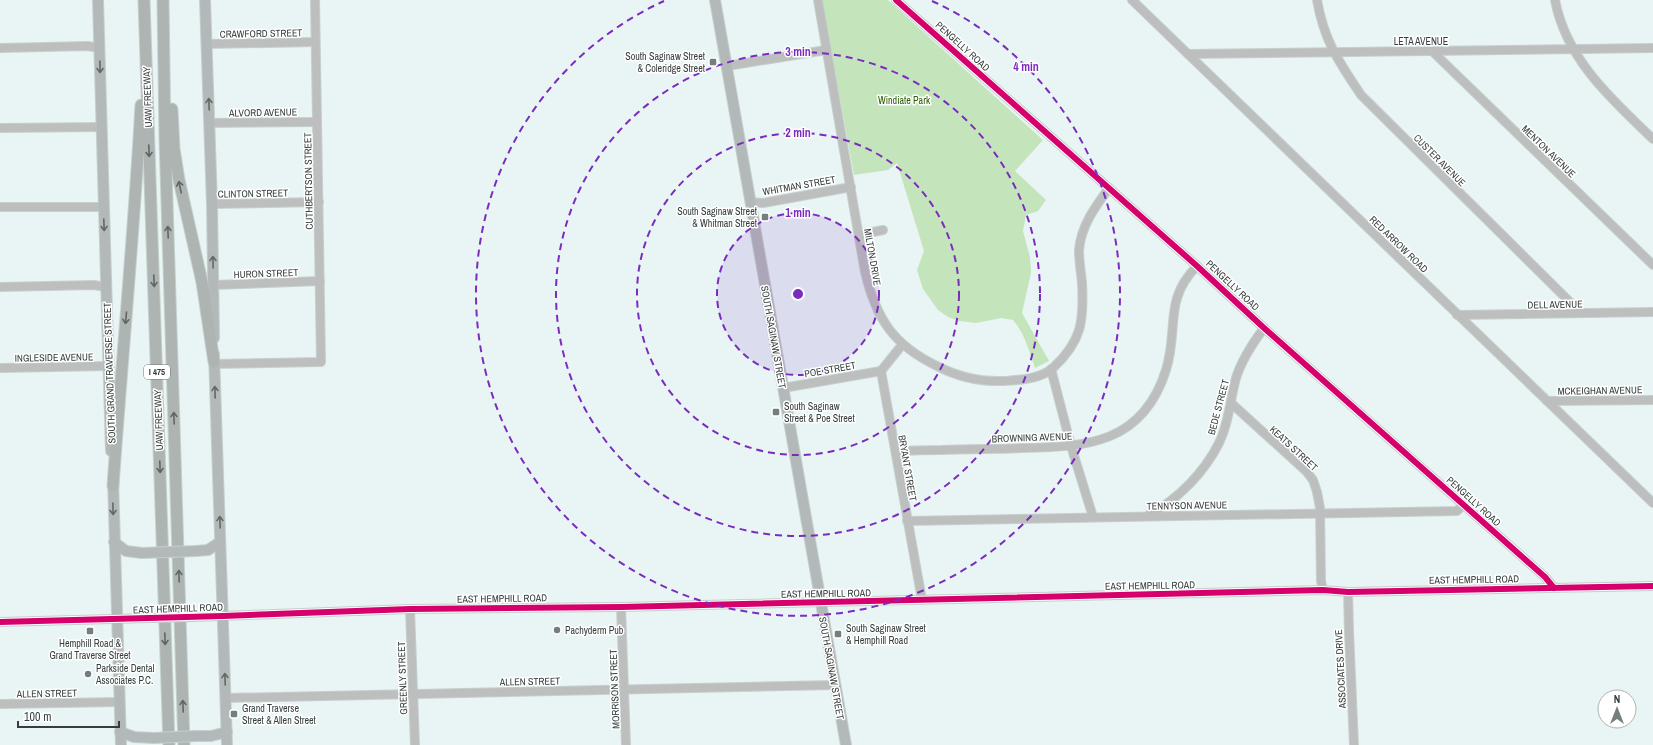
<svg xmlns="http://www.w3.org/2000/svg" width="1653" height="745" font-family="'Archivo Narrow',sans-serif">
	<rect width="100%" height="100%" fill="#e9f5f4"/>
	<path fill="#c4e4bc" d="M 822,0 L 888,0 L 1043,140 L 1015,171 L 1046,200 L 1038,211 L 1026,215 L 1023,231 L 1030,257 L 1031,273 L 1022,313 L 1049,361 L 1035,368 C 1029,351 1025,334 1013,320 L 1001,318 L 976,323 L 959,321 L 948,317 L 938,310 L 923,289 L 917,270 L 924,251 L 897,163 L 888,170 L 854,175 Z"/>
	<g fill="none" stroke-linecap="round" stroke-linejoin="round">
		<g stroke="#c6d0ce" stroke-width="10">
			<g id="minor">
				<path d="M 818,0 L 865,272 C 876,318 893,345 937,366 C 958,377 980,382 1004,381 C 1019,380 1041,379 1053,368 C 1082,341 1084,321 1082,283 C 1081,272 1079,261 1079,250 C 1081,226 1095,207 1109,188"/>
				<path d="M 896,0 L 1197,266 L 1264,328 L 1545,577 L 1554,588"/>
				<path d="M 1132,0 L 1653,503"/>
				<path d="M 1317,0 C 1324,41 1339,62 1361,95 L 1581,313"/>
				<path d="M 1555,0 C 1566,59 1612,100 1653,139"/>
				<path d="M 207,44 L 315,42"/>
				<path d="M 0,48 L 88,46 L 99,48"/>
				<path d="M 1432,51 L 1653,265"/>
				<path d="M 1188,54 L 1653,48"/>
				<path d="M 727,66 L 826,50"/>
				<path d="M 209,123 L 317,122"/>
				<path d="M 0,128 L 101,127"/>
				<path d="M 750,202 L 763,203 L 851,187"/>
				<path d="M 212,204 L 319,202"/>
				<path d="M 0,207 L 103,207"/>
				<path d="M 859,235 L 883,230"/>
				<path d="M 213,285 L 320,281"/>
				<path d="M 0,287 L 94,285 L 106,287"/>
				<path d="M 1457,315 L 1653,312"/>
				<path d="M 902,345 L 881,371 L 922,600"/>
				<path d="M 214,364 L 321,362 L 315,0"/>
				<path d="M 0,368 L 108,366"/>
				<path d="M 1051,369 L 1071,446 L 1093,517"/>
				<path d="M 783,388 L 881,371"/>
				<path d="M 1547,401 L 1653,400"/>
				<path d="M 1231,403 L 1306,471 L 1313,480 L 1317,492 L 1320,508 L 1321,581 L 1323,590"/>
				<path d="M 896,452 C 910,450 926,450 941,450 C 968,449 995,449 1023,448 C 1088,447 1143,443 1166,370 C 1179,329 1163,300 1197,266"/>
				<path d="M 1149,515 C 1178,499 1204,473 1219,443 C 1229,423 1230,400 1236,378 C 1242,359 1252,344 1264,328"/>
				<path d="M 907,521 L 1457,511 L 1463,505"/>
				<path d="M 1348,592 L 1349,631 L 1354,745"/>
				<path d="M 621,607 L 626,745"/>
				<path d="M 410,609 L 415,745"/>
				<path d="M 193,617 L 410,609 L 621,607 L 1323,590 L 1348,592 L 1653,586"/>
				<path d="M 0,622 L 150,618"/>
				<path d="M 226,698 L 835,685"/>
				<path d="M 0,704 L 119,702"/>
			</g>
		</g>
		<g stroke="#c6d0ce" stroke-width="12">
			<g id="major">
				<path d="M 98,0 L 111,451"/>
				<path d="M 205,0 L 212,204 L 214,338"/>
				<path d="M 715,0 L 846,745"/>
				<path d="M 214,354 L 227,745"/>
				<path d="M 113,479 L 121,745"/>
				<path d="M 114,542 L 126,551 L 142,553"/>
				<path d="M 196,551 L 208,550 L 220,542"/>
				<path d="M 120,732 L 134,737 L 154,738"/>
				<path d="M 196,736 L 211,736 L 227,732"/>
			</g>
		</g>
		<g stroke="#c6d0ce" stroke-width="13">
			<g id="highway">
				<path d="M 144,0 L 169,745"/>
				<path d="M 163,0 L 165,138 L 184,745"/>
				<path d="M 172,109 L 174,149 L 179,180 L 202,282 L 214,362"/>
				<path d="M 113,486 C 122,359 134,232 141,105"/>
			</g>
		</g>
		<use href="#minor" stroke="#bcbfbe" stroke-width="8"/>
		<use href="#major" stroke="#b3b9b8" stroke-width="10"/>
		<use href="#highway" stroke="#adb4b2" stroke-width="11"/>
		<g stroke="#c6d0ce" stroke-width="10" stroke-linecap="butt">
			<path id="minor-bridge" d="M 150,618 L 193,617"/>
		</g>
		<g stroke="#c6d0ce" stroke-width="12" stroke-linecap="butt">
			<g id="major-bridge">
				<path d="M 142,553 L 196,551"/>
				<path d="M 154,738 L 196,736"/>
			</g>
		</g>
		<use href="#minor-bridge" stroke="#bcbfbe" stroke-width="8"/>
		<use href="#major-bridge" stroke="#b3b9b8" stroke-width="10"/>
		<g stroke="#fff" stroke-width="8">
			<g id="cycleway">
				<path d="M 896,0 L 1197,266 L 1264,328 L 1545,577 L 1554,588"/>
				<path d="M 0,622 L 223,616 L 410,609 L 621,607 L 1323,590 L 1348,592 L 1653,586"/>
			</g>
		</g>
		<use href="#cycleway" stroke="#d6006c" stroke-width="6"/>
	</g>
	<defs><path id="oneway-shaft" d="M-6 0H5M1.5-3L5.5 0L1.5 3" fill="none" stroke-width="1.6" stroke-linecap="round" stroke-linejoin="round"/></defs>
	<g stroke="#616967">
		<use href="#oneway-shaft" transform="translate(100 67) rotate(89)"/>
		<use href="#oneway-shaft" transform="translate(209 104) rotate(-92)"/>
		<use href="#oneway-shaft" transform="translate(104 225) rotate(88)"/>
		<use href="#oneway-shaft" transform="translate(213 262) rotate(-91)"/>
		<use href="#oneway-shaft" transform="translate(215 392) rotate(-92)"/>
		<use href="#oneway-shaft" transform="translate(113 509) rotate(89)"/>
		<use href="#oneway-shaft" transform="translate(220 522) rotate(-92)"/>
		<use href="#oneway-shaft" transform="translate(225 679) rotate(-92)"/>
	</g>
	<g stroke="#5f6765">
		<use href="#oneway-shaft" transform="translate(149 151) rotate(88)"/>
		<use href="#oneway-shaft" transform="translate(180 187) rotate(-102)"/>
		<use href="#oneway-shaft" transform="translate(168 232) rotate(-92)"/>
		<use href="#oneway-shaft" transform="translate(154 281) rotate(88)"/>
		<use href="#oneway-shaft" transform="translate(126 318) rotate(95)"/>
		<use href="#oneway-shaft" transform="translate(174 418) rotate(-92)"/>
		<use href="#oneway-shaft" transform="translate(160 467) rotate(88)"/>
		<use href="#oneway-shaft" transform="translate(179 576) rotate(-92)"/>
		<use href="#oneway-shaft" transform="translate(165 639) rotate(88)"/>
		<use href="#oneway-shaft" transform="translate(183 706) rotate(-92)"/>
	</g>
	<circle cx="798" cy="294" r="81" fill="#7b2cbf" fill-opacity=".12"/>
	<g fill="none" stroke="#7b2cbf" stroke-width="2" stroke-dasharray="7 5">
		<circle cx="798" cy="294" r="81"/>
		<circle cx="798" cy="294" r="161"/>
		<circle cx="798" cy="294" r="242"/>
		<path d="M932 1A322 322 0 1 1 664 1"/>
	</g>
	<g fill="#747e7c" stroke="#fff" stroke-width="1.5">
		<rect x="709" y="58" width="8" height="8" rx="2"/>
		<rect x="761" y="213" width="8" height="8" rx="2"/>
		<rect x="772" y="408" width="8" height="8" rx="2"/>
		<circle cx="557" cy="630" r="4"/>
		<rect x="86" y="627" width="8" height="8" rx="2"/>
		<rect x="834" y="630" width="8" height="8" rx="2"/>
		<circle cx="88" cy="674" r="4"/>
		<rect x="230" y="710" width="8" height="8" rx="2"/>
	</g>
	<g text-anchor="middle" stroke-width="3" stroke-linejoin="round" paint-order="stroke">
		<rect fill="#fff" stroke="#727876" stroke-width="1" x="144" y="365" width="26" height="14" rx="3"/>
		<g font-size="9" font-weight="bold" fill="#353e3c">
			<text x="157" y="375">I 475</text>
		</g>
		<g font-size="10" fill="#353e3c" stroke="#fff">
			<text transform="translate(261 33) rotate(-1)" y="4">CRAWFORD STREET</text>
			<text x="1421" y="45">LETA AVENUE</text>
			<text transform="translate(963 46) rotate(42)" y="4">PENGELLY ROAD</text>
			<text transform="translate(147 97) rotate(-92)" y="4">UAW FREEWAY</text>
			<text transform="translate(263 112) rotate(-1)" y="4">ALVORD AVENUE</text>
			<text transform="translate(1549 151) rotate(44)" y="4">MENTON AVENUE</text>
			<text transform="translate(1440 160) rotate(45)" y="4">CUSTER AVENUE</text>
			<text transform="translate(308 181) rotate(-91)" y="4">CUTHBERTSON STREET</text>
			<text transform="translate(799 185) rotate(-10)" y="4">WHITMAN STREET</text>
			<text transform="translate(253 193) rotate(-1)" y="4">CLINTON STREET</text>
			<text transform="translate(1399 244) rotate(44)" y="4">RED ARROW ROAD</text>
			<text transform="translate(873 257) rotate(80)" y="4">MILTON DRIVE</text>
			<text transform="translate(266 273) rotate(-2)" y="4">HURON STREET</text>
			<text transform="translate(1233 285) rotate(43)" y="4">PENGELLY ROAD</text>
			<text transform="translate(1555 304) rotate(-1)" y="4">DELL AVENUE</text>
			<text transform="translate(774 337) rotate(80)" y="4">SOUTH SAGINAW STREET</text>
			<text transform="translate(54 357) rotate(-1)" y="4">INGLESIDE AVENUE</text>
			<text transform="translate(830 369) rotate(-10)" y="4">POE STREET</text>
			<text transform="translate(109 373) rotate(-92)" y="4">SOUTH GRAND TRAVERSE STREET</text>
			<text transform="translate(1600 390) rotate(-1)" y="4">MCKEIGHAN AVENUE</text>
			<text transform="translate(1218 407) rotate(-75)" y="4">BEDE STREET</text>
			<text transform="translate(158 420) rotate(-92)" y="4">UAW FREEWAY</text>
			<text transform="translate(1032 437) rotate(-2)" y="4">BROWNING AVENUE</text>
			<text transform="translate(1294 448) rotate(43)" y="4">KEATS STREET</text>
			<text transform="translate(908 468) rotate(80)" y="4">BRYANT STREET</text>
			<text transform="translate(1474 501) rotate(42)" y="4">PENGELLY ROAD</text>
			<text transform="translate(1187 505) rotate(-1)" y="4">TENNYSON AVENUE</text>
			<text transform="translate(1474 579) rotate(-1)" y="4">EAST HEMPHILL ROAD</text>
			<text transform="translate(1150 585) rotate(-1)" y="4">EAST HEMPHILL ROAD</text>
			<text transform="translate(826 593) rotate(-1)" y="4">EAST HEMPHILL ROAD</text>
			<text transform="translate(502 598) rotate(-1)" y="4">EAST HEMPHILL ROAD</text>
			<text transform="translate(178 608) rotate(-2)" y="4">EAST HEMPHILL ROAD</text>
			<text transform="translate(832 668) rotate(80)" y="4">SOUTH SAGINAW STREET</text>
			<text transform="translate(1340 669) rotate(-93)" y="4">ASSOCIATES DRIVE</text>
			<text transform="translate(402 678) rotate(-92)" y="4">GREENLY STREET</text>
			<text transform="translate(530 681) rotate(-1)" y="4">ALLEN STREET</text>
			<text transform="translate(614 689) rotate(-92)" y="4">MORRISON STREET</text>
			<text transform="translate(47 693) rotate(-1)" y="4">ALLEN STREET</text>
		</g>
		<g font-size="10" fill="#353e3c" stroke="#fff" text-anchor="start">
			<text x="705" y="60" text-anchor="end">South Saginaw Street<tspan x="705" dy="12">&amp; Coleridge Street</tspan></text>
			<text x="757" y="215" text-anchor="end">South Saginaw Street<tspan x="757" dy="12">&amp; Whitman Street</tspan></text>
			<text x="784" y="410">South Saginaw<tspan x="784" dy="12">Street &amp; Poe Street</tspan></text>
			<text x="846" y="632">South Saginaw Street<tspan x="846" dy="12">&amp; Hemphill Road</tspan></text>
			<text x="565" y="634">Pachyderm Pub</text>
			<text x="90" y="647" text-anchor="middle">Hemphill Road &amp;<tspan x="90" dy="12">Grand Traverse Street</tspan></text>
			<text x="96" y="672">Parkside Dental<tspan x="96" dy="12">Associates P.C.</tspan></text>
			<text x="242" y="712">Grand Traverse<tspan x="242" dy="12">Street &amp; Allen Street</tspan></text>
		</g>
		<g font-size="10" fill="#285c00" stroke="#fff">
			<text x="904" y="104">Windiate Park</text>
		</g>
	</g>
	<circle cx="798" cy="294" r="6" fill="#7b2cbf" stroke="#fff" stroke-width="2"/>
	<g font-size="12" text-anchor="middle" font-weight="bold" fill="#7b2cbf" stroke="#fff" stroke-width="3" stroke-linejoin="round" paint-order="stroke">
		<text x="798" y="56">3 min</text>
		<text x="1026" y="71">4 min</text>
		<text x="798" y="137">2 min</text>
		<text x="798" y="217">1 min</text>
	</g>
	<g transform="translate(1617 709)"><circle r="19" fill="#ffffff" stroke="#aeb2b1"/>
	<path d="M0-3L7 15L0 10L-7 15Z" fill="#747e7c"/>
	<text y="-6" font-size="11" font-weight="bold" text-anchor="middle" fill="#353e3c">N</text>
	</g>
	<path d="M18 721v6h101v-6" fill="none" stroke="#353e3c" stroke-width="2"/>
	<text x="24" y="721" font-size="12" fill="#353e3c" stroke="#ffffff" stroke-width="3" paint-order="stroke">100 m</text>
</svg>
